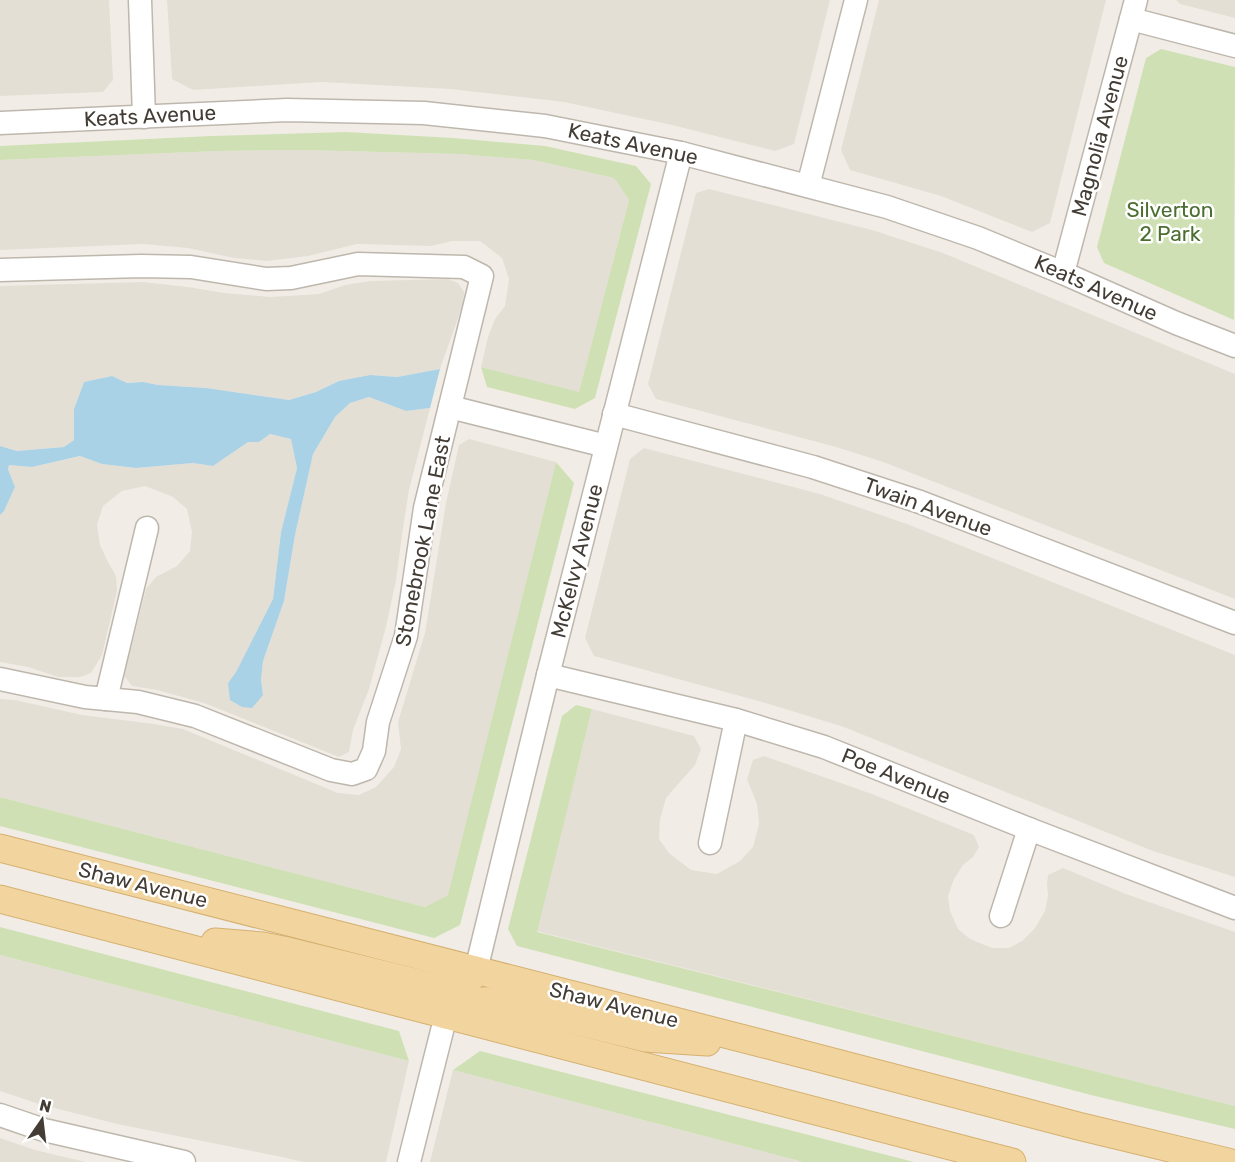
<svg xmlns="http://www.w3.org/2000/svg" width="1235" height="1162" font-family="Rubik,sans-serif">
	<rect width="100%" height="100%" fill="#f1ede6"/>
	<g fill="#e4dfd5">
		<path d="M 0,0 L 109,0 L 113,80 L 103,92 L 0,96 Z"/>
		<path d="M 167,0 L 830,0 L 794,144 L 775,151 L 672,125 L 564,102 L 450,89 L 322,82 L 193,90 L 172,79 Z"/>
		<path d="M 879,0 L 1106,0 L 1050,223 L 1032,232 L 941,196 L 850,170 L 841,150 Z"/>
		<path d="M 1176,0 L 1235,0 L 1235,18 L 1180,4 Z"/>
		<path d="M 302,150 L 459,154 L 533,160 L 614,178 L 629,200 L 579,393 L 481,367 L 488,337 L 495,319 L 505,306 L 509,279 L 502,258 L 480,241 L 452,241 L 431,246 L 357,244 L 308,256 L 267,261 L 234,258 L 188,248 L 143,244 L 0,250 L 0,160 L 219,151 Z"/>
		<path d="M 709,189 L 872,230 L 943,253 L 1235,374 L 1235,599 L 883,462 L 836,447 L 656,399 L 648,384 L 696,193 Z"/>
		<path d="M 448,279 L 458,283 L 464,292 L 463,304 L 440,369 L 397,377 L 370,375 L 339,381 L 316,392 L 289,400 L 206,388 L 158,385 L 143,382 L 126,383 L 112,376 L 84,382 L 74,409 L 74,440 L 64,447 L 17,451 L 0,446 L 0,286 L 143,282 L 188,287 L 224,293 L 270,297 L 319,294 L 345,285 L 370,281 Z"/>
		<path d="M 369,397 L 406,411 L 430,408 L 409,490 L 402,535 L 396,580 L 386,627 L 369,689 L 353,730 L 349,752 L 339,757 L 204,703 L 157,690 L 132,686 L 124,676 L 146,589 L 156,577 L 177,566 L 190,551 L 192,532 L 187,509 L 173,497 L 145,486 L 122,491 L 103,506 L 97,525 L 100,545 L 107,560 L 116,576 L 117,591 L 102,655 L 91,673 L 80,677 L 58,677 L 28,667 L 0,662 L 0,515 L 4,511 L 15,487 L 8,469 L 9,465 L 32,467 L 81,456 L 102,464 L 136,468 L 193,463 L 213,466 L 248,442 L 259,442 L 270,434 L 291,439 L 297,468 L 281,532 L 273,599 L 236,672 L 228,683 L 263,695 L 261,680 L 263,661 L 284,601 L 295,535 L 313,454 L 335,417 L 350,403 Z"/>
		<path d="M 469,439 L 556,462 L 449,895 L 425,907 L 0,797 L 0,699 L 15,700 L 82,715 L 154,724 L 183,729 L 338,793 L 359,795 L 376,787 L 394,767 L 401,749 L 398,722 L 425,633 L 446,503 L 459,445 Z"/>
		<path d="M 644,448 L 820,494 L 907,524 L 1235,655 L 1235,877 L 1153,851 L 841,726 L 762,702 L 594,656 L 585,638 L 630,459 Z"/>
		<path d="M 592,709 L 694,736 L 701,749 L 695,765 L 666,798 L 660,820 L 659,839 L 669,853 L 691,870 L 717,874 L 740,861 L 753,847 L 759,824 L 757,804 L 747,779 L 753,760 L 764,756 L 872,794 L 974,835 L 979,847 L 973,857 L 963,865 L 954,879 L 948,896 L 950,911 L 958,929 L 970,939 L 992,948 L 1009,948 L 1022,941 L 1035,928 L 1045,911 L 1048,895 L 1047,885 L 1048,875 L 1063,868 L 1126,894 L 1235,932 L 1235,1106 L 536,931 Z"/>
		<path d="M 0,955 L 409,1061 L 386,1162 L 303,1162 L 282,1157 L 117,1124 L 39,1104 L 0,1091 Z"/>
		<path d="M 453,1070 L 803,1162 L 430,1162 Z"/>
		<path d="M 0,1138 L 35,1150 L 86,1162 L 0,1162 Z"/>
	</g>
	<g fill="#cfe1b4">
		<path d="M 1161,49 L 1235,67 L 1234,320 L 1104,263 L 1097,247 L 1146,58 Z"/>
		<path d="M 346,132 L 453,138 L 545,146 L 636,166 L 651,184 L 595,398 L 575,409 L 487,387 L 481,367 L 579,392 L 629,200 L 614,178 L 533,160 L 459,154 L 302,150 L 219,151 L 0,160 L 0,146 L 211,136 Z"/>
		<path d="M 556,462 L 574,483 L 460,925 L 434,938 L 0,826 L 0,797 L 425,907 L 448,895 Z"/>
		<path d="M 576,705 L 592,709 L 537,932 L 1235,1106 L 1235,1129 L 1095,1096 L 517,946 L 508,929 L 562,716 Z"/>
		<path d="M 0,927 L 399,1031 L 409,1061 L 0,955 Z"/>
		<path d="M 480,1051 L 914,1162 L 803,1162 L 453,1070 Z"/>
	</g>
	<path fill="#a9d2e7" d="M 440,369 L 430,408 L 406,411 L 369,397 L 350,403 L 335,417 L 313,454 L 295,535 L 284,601 L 263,661 L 261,680 L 263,695 L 252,708 L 242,707 L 230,700 L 228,683 L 236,672 L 273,599 L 281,532 L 297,468 L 291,439 L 270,434 L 259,442 L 248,442 L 213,466 L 193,463 L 136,468 L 102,464 L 80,456 L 32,467 L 9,465 L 8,469 L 15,487 L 4,511 L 0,515 L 0,446 L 17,451 L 64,447 L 74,440 L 74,409 L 84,382 L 112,376 L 127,383 L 143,382 L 158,385 L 206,388 L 289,400 L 316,392 L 339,381 L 370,375 L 397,377 Z"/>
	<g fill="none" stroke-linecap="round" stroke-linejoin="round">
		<g stroke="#beb7ad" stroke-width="25">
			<g id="minor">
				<path d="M 140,0 L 144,117"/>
				<path d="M 1131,19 L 1235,46"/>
				<path d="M 0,123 L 287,110 L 424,113 L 545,126 L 681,153 L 887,207 L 978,238 L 1063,273 L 1176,323 L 1235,346"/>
				<path d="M 808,186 L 856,0"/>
				<path d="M 0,270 L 141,266 L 191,267 L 266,279 L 291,278 L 358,264 L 464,267 L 482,276 L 425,508 L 406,636 L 378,722 L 374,751 L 366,769 L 352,774 L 331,770 L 195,716 L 138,702 L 85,697 L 0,679"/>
				<path d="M 1063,273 L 1136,0"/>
				<path d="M 450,407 L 606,446"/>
				<path d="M 614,414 L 813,467 L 920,502 L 1235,623"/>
				<path d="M 548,675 L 736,720 L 824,747 L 1029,829 L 1235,908"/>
				<path d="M 106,699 L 147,528"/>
				<path d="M 710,843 L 736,720"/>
				<path d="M 1001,916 L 1029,829"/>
				<path d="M 476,970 L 548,675 L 681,153"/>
				<path d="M 0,1115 L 44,1130 L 184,1162"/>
				<path d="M 409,1162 L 446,1015"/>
			</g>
		</g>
		<g stroke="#d5b070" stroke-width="29">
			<g id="major">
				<path d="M 0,848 L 768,1045 L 1078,1126 L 1228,1162"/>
				<path d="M 0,899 L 1012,1162"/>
				<path d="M 215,942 L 263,946 L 288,951 L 439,988 C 457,989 467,987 476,970"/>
				<path d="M 446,1015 C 461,1004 475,1000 494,1001 L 645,1038 L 707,1042"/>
			</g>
		</g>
		<use href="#minor" stroke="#fff" stroke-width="22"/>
		<use href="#major" stroke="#f2d59e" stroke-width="27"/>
	</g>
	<g text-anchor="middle" stroke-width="5" stroke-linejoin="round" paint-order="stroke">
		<g font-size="21" fill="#433d36" stroke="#fff">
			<text transform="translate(150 116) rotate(-3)" y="7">Keats Avenue</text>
			<text transform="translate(1100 136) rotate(-75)" y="7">Magnolia Avenue</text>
			<text transform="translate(633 144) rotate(12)" y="7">Keats Avenue</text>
			<text transform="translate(1096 288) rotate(24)" y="7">Keats Avenue</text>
			<text transform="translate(928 507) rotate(20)" y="7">Twain Avenue</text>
			<text transform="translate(423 541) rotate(-79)" y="7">Stonebrook Lane East</text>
			<text transform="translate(577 561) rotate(-76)" y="7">McKelvy Avenue</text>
			<text transform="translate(896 776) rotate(22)" y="7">Poe Avenue</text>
			<text transform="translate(143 885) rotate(14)" y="7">Shaw Avenue</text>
			<text transform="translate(614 1005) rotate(14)" y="7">Shaw Avenue</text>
		</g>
		<g font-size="21" fill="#4c6e31" stroke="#fff">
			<text x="1170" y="217">Silverton<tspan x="1170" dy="24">2 Park</tspan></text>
		</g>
	</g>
	<g transform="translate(42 1120) rotate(14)" stroke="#ffffff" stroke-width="4.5" paint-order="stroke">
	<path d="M0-4.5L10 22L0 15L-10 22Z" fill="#433d36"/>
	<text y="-9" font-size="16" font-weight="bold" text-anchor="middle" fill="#433d36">N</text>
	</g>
</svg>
